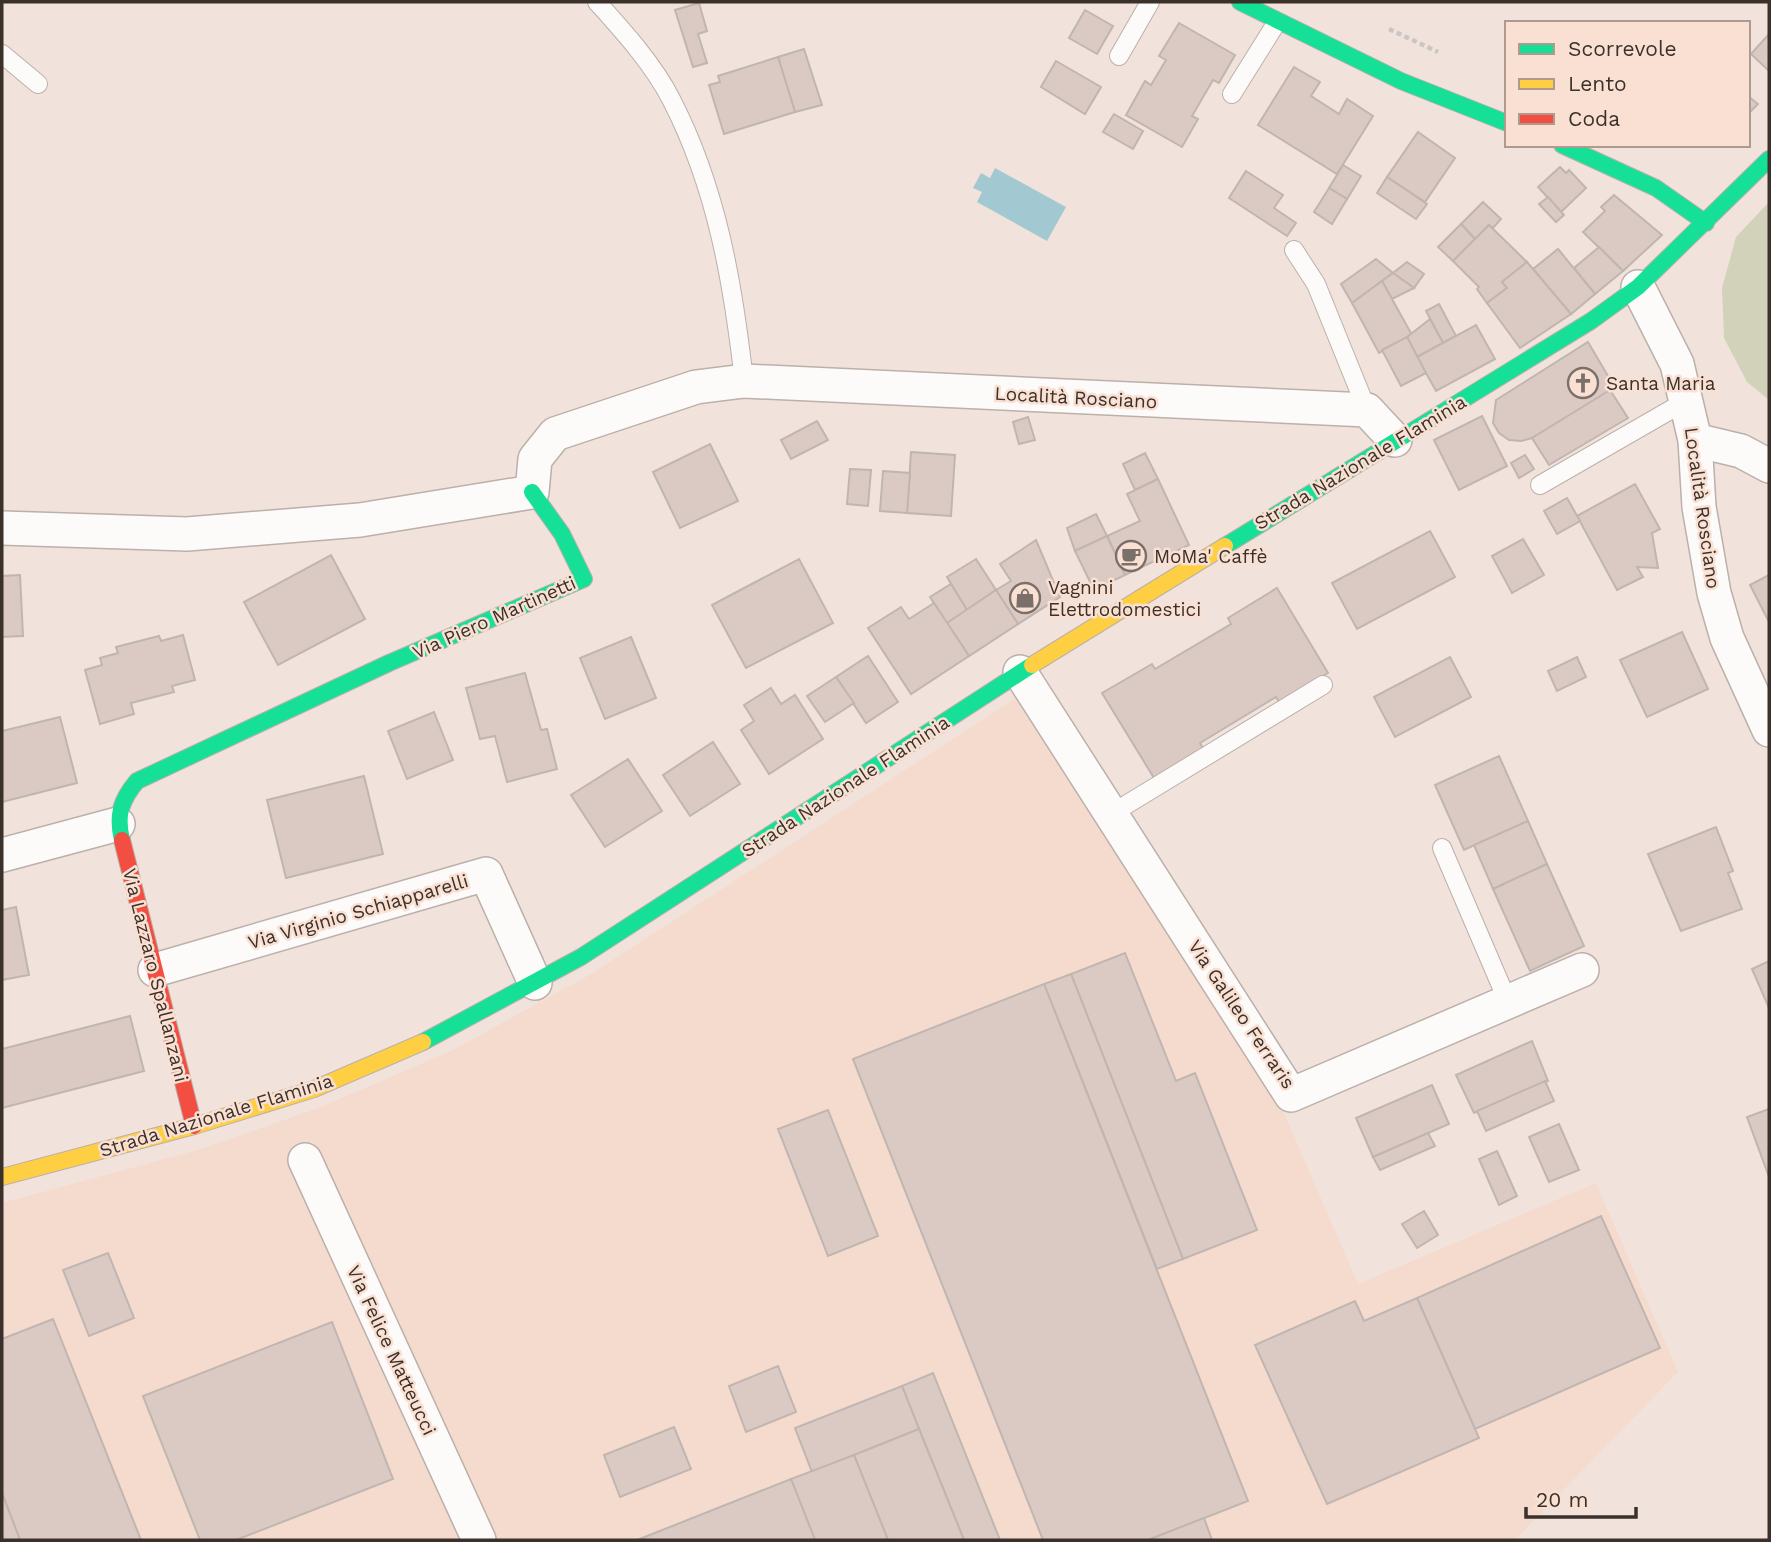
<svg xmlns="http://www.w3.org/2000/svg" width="1771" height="1542" font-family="'Work Sans',sans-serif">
	<rect width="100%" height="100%" fill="#f1e3db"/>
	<path fill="#f4dbce" d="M 1016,698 L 1285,1115 L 1358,1284 L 1596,1183 L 1678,1372 L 1515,1540 L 2,1540 L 2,1203 L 201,1149 L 321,1107 L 455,1049 L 591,974 Z"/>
	<path fill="#d2d2bb" d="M 1769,202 L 1769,400 L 1747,382 L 1724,338 L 1722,288 L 1736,237 Z"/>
	<path fill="#a2c8d1" d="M 995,168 L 1066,207 L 1047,241 L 977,202 L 982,192 L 973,188 L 981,173 L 990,178 Z"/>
	<g fill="#dbcac3" stroke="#c1b5b0" stroke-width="2">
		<path d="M 699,3 L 707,31 L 698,34 L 707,63 L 693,67 L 675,10 Z"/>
		<path d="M 1085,10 L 1113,26 L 1097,54 L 1069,38 Z"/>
		<path d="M 1179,23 L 1235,55 L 1219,83 L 1213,80 L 1192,116 L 1198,119 L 1182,147 L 1126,115 L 1145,81 L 1151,85 L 1166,60 L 1159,56 Z"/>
		<path d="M 1769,34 L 1769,71 L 1751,54 Z"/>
		<path d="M 804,49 L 822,105 L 795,112 L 778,57 Z"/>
		<path d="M 778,57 L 795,112 L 724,134 L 709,85 L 720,82 L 718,76 Z"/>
		<path d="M 1056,61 L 1101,87 L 1085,114 L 1041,87 Z"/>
		<path d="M 1294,67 L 1320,82 L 1311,96 L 1339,114 L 1347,99 L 1373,116 L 1337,174 L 1258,125 Z"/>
		<path d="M 1748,96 L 1758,104 L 1748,114 Z"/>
		<path d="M 1114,114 L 1143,131 L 1133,149 L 1103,132 Z"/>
		<path d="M 1418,132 L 1455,158 L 1425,202 L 1387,177 Z"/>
		<path d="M 1343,165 L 1361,176 L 1347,199 L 1329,188 Z"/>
		<path d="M 1560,167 L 1566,173 L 1569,170 L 1586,188 L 1561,212 L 1538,187 Z"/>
		<path d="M 1246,171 L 1283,195 L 1274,208 L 1296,223 L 1287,236 L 1229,198 Z"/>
		<path d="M 1387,177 L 1427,204 L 1416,219 L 1377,193 Z"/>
		<path d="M 1329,188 L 1347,199 L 1332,224 L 1314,212 Z"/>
		<path d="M 1614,195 L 1662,235 L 1623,271 L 1583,232 L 1605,211 L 1601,207 Z"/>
		<path d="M 1548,197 L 1564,215 L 1556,222 L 1539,204 Z"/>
		<path d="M 1483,202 L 1501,219 L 1493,228 L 1489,225 L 1475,239 L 1461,224 Z"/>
		<path d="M 1461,224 L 1475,239 L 1453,261 L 1438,247 Z"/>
		<path d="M 1489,225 L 1527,262 L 1502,282 L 1507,288 L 1487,303 L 1477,289 L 1479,287 L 1453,261 Z"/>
		<path d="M 1599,247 L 1623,271 L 1595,294 L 1574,268 Z"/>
		<path d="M 1558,249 L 1595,294 L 1571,314 L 1533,269 Z"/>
		<path d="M 1376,259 L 1393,273 L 1352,303 L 1341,284 Z"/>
		<path d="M 1407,262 L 1424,274 L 1414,288 L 1393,273 Z"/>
		<path d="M 1527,262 L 1571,314 L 1520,348 L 1487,303 L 1507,288 L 1502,282 Z"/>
		<path d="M 1393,273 L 1414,288 L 1392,299 L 1382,281 Z"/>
		<path d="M 1382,281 L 1412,335 L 1379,353 L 1352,303 Z"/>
		<path d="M 1439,304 L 1456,336 L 1443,343 L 1426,311 Z"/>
		<path d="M 1430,319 L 1443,343 L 1417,357 L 1407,337 Z"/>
		<path d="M 1476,325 L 1495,359 L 1436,391 L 1417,357 Z"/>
		<path d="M 1407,337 L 1426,373 L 1401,386 L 1382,350 Z"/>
		<path d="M 1588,342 L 1615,388 L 1532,438 L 1521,441 L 1509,440 L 1499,433 L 1493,423 L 1496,400 Z"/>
		<path d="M 1610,390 L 1628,418 L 1549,465 L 1532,438 Z"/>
		<path d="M 1482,416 L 1507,466 L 1459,490 L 1434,440 Z"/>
		<path d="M 1028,417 L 1035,440 L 1019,444 L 1013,422 Z"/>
		<path d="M 817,421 L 828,440 L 791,459 L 781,440 Z"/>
		<path d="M 710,444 L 738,501 L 680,528 L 653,472 Z"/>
		<path d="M 911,452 L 955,455 L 951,516 L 907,513 Z"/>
		<path d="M 1145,453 L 1158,479 L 1135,490 L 1123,464 Z"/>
		<path d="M 1525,455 L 1534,469 L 1519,478 L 1511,463 Z"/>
		<path d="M 850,469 L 871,470 L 868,506 L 847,504 Z"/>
		<path d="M 883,471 L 910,473 L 907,513 L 880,511 Z"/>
		<path d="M 1158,479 L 1189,545 L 1125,575 L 1107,536 L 1140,521 L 1127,494 Z"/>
		<path d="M 1635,484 L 1660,529 L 1652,533 L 1658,568 L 1637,567 L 1643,577 L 1617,590 L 1577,516 Z"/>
		<path d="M 1567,498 L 1580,521 L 1557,534 L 1544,511 Z"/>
		<path d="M 1096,514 L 1107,536 L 1075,551 L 1067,528 Z"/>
		<path d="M 1430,531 L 1455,577 L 1357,629 L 1332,583 Z"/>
		<path d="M 1107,536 L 1125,575 L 1094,590 L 1075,551 Z"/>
		<path d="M 1523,539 L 1544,575 L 1512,593 L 1492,556 Z"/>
		<path d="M 1036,540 L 1060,597 L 1018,624 L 996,590 L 1011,581 L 1000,564 Z"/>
		<path d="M 331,555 L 365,619 L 278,665 L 244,602 Z"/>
		<path d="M 799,559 L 833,623 L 746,668 L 712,605 Z"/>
		<path d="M 976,559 L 996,590 L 967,610 L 947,577 Z"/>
		<path d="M 20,575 L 23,636 L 2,637 L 2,576 Z"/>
		<path d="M 1769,575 L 1769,622 L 1750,585 Z"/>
		<path d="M 951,584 L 967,610 L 947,623 L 930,597 Z"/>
		<path d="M 1277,588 L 1328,673 L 1279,702 L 1276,697 L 1200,743 L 1203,748 L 1154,778 L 1102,693 L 1152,664 L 1155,669 L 1231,624 L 1228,618 Z"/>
		<path d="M 996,590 L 1018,624 L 969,656 L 947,623 Z"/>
		<path d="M 934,603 L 969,656 L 911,694 L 868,628 L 901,607 L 909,619 Z"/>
		<path d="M 1682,632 L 1708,689 L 1647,717 L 1620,660 Z"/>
		<path d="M 183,635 L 195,680 L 172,686 L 174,692 L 131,703 L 134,714 L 100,724 L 85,670 L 102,665 L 100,658 L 118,653 L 116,647 L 159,636 L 161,641 Z"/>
		<path d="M 631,637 L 656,698 L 605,719 L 580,658 Z"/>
		<path d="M 868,656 L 898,702 L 866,723 L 836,677 Z"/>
		<path d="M 1450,657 L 1471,697 L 1395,737 L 1374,697 Z"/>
		<path d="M 1577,657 L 1586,677 L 1557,691 L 1548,671 Z"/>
		<path d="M 525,673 L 541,730 L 547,729 L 557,769 L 507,782 L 495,736 L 480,739 L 466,688 Z"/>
		<path d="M 836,677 L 854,703 L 825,722 L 807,696 Z"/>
		<path d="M 771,688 L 781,704 L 795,695 L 823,739 L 769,774 L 741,730 L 754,721 L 744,705 Z"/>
		<path d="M 434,712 L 453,760 L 407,779 L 388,731 Z"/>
		<path d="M 60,717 L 77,783 L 2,802 L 2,731 Z"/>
		<path d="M 713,742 L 740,784 L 690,816 L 663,775 Z"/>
		<path d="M 1499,756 L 1528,821 L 1464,850 L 1435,785 Z"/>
		<path d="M 628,759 L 662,811 L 605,847 L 571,795 Z"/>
		<path d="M 364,776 L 383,854 L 286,878 L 267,800 Z"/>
		<path d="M 1528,821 L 1547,864 L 1493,889 L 1474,845 Z"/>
		<path d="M 1716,827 L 1733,871 L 1728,873 L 1742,909 L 1681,931 L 1648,854 Z"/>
		<path d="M 1547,864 L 1584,946 L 1530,971 L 1493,889 Z"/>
		<path d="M 16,907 L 29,975 L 2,980 L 2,910 Z"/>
		<path d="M 1125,953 L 1176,1081 L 1195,1073 L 1257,1230 L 1183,1259 L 1071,974 Z"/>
		<path d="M 1769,961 L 1769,1008 L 1752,969 Z"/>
		<path d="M 1071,974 L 1183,1259 L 1157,1269 L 1044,984 Z"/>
		<path d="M 1044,984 L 1248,1501 L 1148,1540 L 1043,1540 L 853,1059 Z"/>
		<path d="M 130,1016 L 144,1071 L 2,1108 L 2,1049 Z"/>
		<path d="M 1532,1041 L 1548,1081 L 1474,1113 L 1456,1075 Z"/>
		<path d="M 1545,1081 L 1554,1101 L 1486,1131 L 1477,1111 Z"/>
		<path d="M 1432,1085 L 1449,1124 L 1373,1157 L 1356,1118 Z"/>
		<path d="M 1769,1109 L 1769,1177 L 1747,1117 Z"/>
		<path d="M 828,1110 L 878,1236 L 828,1256 L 778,1129 Z"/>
		<path d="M 1559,1124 L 1579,1170 L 1549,1182 L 1529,1137 Z"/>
		<path d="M 1428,1133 L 1435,1146 L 1380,1170 L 1373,1157 Z"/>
		<path d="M 1497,1151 L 1517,1196 L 1499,1205 L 1479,1159 Z"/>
		<path d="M 1424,1211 L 1438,1235 L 1417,1248 L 1402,1224 Z"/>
		<path d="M 1601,1216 L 1660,1348 L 1475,1429 L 1417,1298 Z"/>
		<path d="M 108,1253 L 134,1318 L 89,1336 L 63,1270 Z"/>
		<path d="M 1417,1298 L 1479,1438 L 1327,1504 L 1255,1345 L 1355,1301 L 1364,1321 Z"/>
		<path d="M 53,1319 L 141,1540 L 20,1540 L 2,1493 L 2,1339 Z"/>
		<path d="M 332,1322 L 393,1479 L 236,1540 L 200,1540 L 143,1396 Z"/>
		<path d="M 778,1366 L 796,1412 L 746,1432 L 729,1386 Z"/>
		<path d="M 933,1373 L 1000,1540 L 964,1540 L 919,1429 L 902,1386 Z"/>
		<path d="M 902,1386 L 919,1429 L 812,1472 L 795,1428 Z"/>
		<path d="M 674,1427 L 691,1469 L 620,1497 L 604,1455 Z"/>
		<path d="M 919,1429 L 964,1540 L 888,1540 L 854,1455 Z"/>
		<path d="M 854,1455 L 888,1540 L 815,1540 L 791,1479 Z"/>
		<path d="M 791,1479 L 815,1540 L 637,1540 Z"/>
		<path d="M 2,1493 L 20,1540 L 2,1540 Z"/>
		<path d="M 1204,1518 L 1212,1540 L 1148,1540 Z"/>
	</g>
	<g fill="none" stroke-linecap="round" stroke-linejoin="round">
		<g stroke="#bbb0aa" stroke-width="20">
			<g id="lane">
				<path d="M 597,2 C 624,32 653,64 671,99 C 717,188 733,283 744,381"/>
				<path d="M 2,54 L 38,84"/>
				<path d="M 1119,56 L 1150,2"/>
				<path d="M 1232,94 L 1277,22"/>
				<path d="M 1294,250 L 1316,284 L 1367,410"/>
				<path d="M 1540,485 L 1686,401"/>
				<path d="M 1111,814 L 1323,685"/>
				<path d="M 1442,848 L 1508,1002"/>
			</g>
		</g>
		<g stroke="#bbb0aa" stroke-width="36">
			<g id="street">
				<path d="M 1638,287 L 1677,364 L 1695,440 L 1699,507 L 1714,593 L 1727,638 L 1769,730"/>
				<path d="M 1695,440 L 1741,451 L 1769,466"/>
				<path d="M 2,528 L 187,534 L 360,520 L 532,492 L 535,459 L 555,434 L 696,387 L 744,381 L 1367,410 L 1395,440"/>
				<path d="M 1020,672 L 1291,1095 L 1582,970"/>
				<path d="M 2,855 L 118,824"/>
				<path d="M 155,970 L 486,874 L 535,983"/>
				<path d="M 305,1160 L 479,1540"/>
			</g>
		</g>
		<g stroke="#bbb0aa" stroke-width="18">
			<g id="fast">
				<path d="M 1240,2 L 1401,81 L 1507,123"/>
				<path d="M 1562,145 L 1656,188 L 1706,223"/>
				<path d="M 1225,546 L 1591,321 L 1638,287 L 1769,159"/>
				<path d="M 122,840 C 116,815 121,800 137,781 L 389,663 L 584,579 L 562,534 L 532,492"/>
				<path d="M 423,1042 L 581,957 L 1032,665"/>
			</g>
		</g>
		<g stroke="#bbb0aa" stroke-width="18">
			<g id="slow">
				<path d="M 1032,665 L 1225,546"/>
				<path d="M 2,1177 L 194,1126 L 314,1089 L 423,1042"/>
			</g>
		</g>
		<g stroke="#bbb0aa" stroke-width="18">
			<path id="jam" d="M 122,840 L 194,1126"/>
		</g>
		<path stroke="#cbc6c3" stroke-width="4.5" stroke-dasharray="5 3.5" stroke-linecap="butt" d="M 1389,29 L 1438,52"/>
		<use href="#lane" stroke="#fdfbfa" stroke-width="18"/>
		<use href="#street" stroke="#fdfbfa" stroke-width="33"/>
		<use href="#fast" stroke="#16e098" stroke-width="16"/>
		<use href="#slow" stroke="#ffcf43" stroke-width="16"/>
		<use href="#jam" stroke="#f24e42" stroke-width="16"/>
	</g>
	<defs>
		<g id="church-ring" transform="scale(1.575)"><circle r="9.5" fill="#fae0d2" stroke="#7b6f69" stroke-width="1.5"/><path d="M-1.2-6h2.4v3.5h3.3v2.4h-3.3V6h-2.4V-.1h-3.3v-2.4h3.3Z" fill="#7b6f69"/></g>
		<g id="cafe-ring" transform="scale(1.575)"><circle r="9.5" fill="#fae0d2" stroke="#7b6f69" stroke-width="1.5"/><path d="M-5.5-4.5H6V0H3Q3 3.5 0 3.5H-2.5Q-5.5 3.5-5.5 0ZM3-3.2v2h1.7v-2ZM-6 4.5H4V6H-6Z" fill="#7b6f69"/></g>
		<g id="shop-ring" transform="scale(1.575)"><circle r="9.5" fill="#fae0d2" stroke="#7b6f69" stroke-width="1.5"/><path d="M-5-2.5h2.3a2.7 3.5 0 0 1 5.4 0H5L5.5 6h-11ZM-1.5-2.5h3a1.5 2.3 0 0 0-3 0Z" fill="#7b6f69"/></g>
	</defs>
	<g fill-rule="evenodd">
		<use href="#church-ring" x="1583" y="383"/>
		<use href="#cafe-ring" x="1131" y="556"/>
		<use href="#shop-ring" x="1025" y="598"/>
	</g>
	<g text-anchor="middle" stroke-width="5" stroke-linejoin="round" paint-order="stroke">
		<g font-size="19" fill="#3b312b" stroke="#fae0d2" text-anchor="start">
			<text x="1606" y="390">Santa Maria</text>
			<text x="1154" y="563">MoMa' Caffè</text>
			<text x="1048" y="594">Vagnini<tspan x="1048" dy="22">Elettrodomestici</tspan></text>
		</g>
		<g font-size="19" fill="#3b312b" stroke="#fae0d2">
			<text transform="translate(1076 397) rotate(3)" y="7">Località Rosciano</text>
			<text transform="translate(1360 462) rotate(-31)" y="7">Strada Nazionale Flaminia</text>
			<text transform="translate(1703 508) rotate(82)" y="7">Località Rosciano</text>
			<text transform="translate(494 617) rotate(-24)" y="7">Via Piero Martinetti</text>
			<text transform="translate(845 786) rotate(-33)" y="7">Strada Nazionale Flaminia</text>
			<text transform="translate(358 911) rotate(-16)" y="7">Via Virginio Schiapparelli</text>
			<text transform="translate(156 975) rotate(76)" y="7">Via Lazzaro Spallanzani</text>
			<text transform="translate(1242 1014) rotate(56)" y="7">Via Galileo Ferraris</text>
			<text transform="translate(216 1115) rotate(-17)" y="7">Strada Nazionale Flaminia</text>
			<text transform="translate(392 1350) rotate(65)" y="7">Via Felice Matteucci</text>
		</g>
	</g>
	<rect width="1771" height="1542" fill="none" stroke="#3b312b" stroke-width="7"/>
	<rect x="1505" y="21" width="245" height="126" fill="#fae0d2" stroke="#ae9a8f" stroke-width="2"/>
	<rect x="1519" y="44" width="35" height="10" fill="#16e098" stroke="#ae9a8f" stroke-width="2"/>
	<text x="1568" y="56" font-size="21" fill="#3b312b">Scorrevole</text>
	<rect x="1519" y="79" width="35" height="10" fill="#ffcf43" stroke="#ae9a8f" stroke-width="2"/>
	<text x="1568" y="91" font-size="21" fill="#3b312b">Lento</text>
	<rect x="1519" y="114" width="35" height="10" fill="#f24e42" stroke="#ae9a8f" stroke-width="2"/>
	<text x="1568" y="126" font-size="21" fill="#3b312b">Coda</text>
	<path d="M1526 1507v10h110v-10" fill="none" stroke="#3b312b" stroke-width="3.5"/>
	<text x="1536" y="1507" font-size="21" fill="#3b312b" stroke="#fae0d2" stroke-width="5" paint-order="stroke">20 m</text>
</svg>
